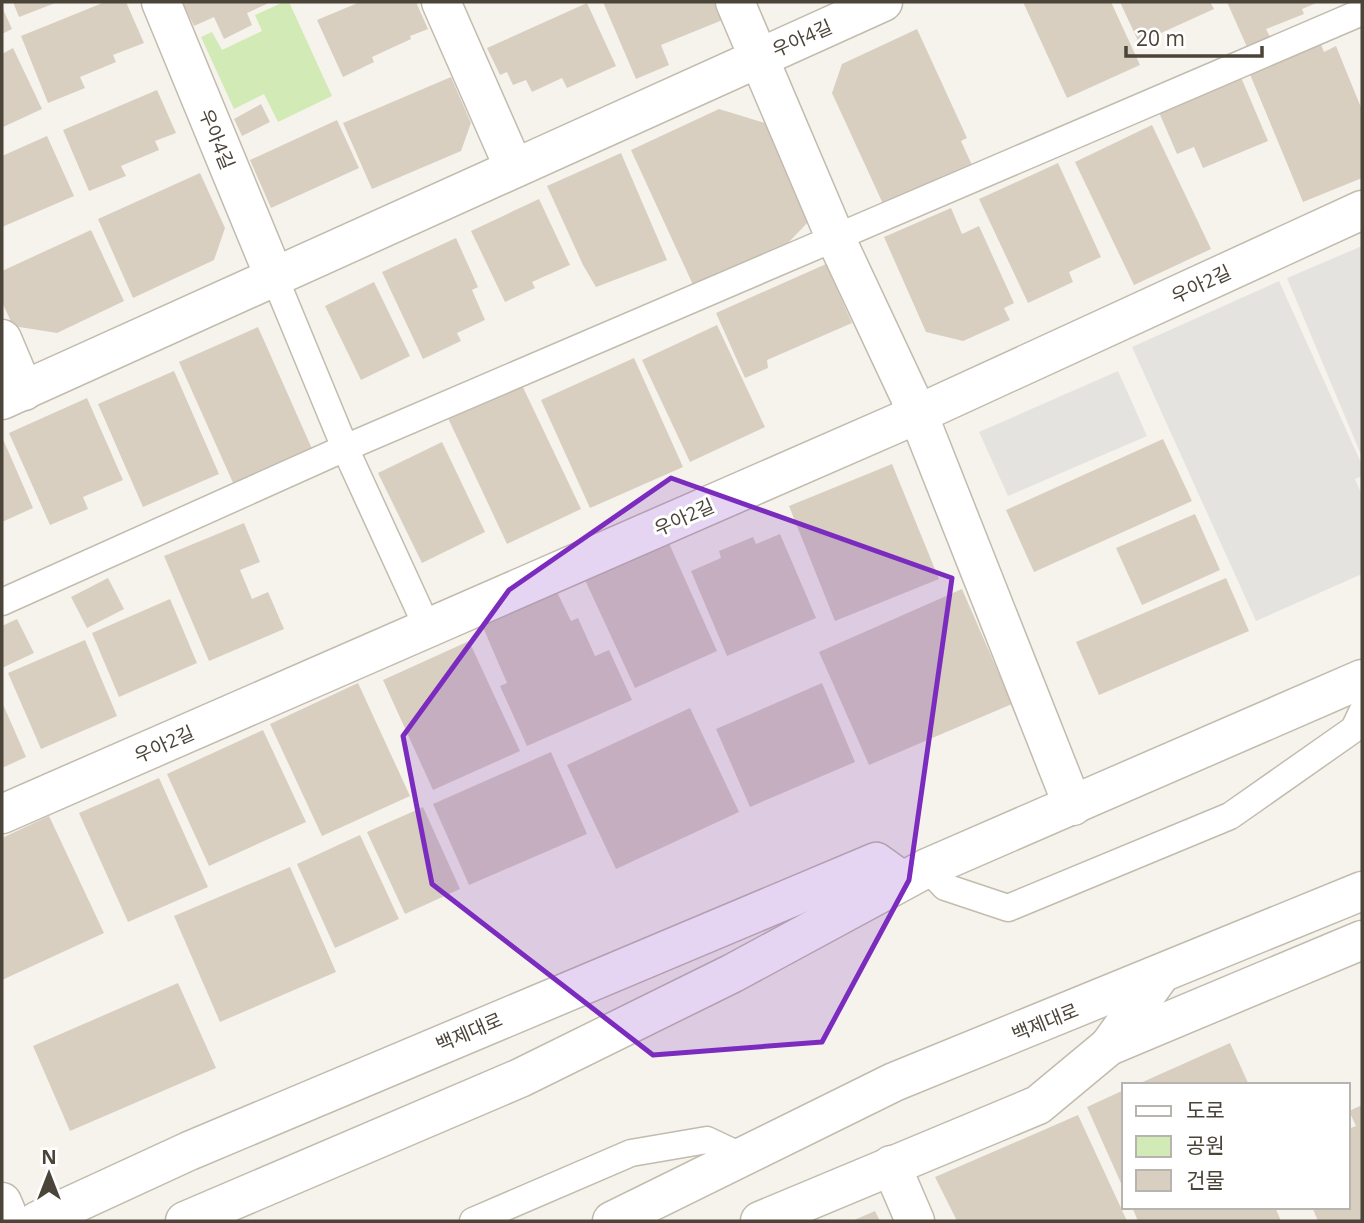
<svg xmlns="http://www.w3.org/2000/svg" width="1364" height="1223" font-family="'Open Sans','Noto Sans KR',sans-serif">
	<rect width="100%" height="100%" fill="#f6f3ec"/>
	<path fill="#d2eab5" d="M 284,2 L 289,2 L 332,96 L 278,122 L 264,94 L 234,109 L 201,37 L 212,32 L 222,50 L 262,31 L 255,15 Z"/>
	<g fill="#e5e3e0">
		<path d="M 1362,246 L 1362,457 L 1287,278 Z"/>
		<path d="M 1279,281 L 1362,465 L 1362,476 L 1355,479 L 1362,495 L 1362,574 L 1256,621 L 1132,347 Z"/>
		<path d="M 1118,371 L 1147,436 L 1008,496 L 979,432 Z"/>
	</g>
	<g fill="#d8cfc1">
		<path d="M 13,2 L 58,2 L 19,17 Z"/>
		<path d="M 105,2 L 126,2 L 144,43 L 113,55 L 116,62 L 80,77 L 85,88 L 48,103 L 21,36 Z"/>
		<path d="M 182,2 L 271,2 L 247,13 L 252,25 L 224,39 L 214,17 L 194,26 Z"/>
		<path d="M 360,2 L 416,2 L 428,29 L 410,36 L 411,39 L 372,57 L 374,62 L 343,77 L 317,20 Z"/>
		<path d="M 603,2 L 718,2 L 725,19 L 661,45 L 669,65 L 636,79 Z"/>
		<path d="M 1023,2 L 1111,2 L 1140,65 L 1067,98 Z"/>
		<path d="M 1120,2 L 1210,2 L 1214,9 L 1139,43 Z"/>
		<path d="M 1227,2 L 1319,2 L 1302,9 L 1304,14 L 1266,29 L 1270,37 L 1247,47 Z"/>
		<path d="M 587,3 L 616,66 L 567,88 L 562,78 L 532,92 L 526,80 L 513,85 L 507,72 L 500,75 L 487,48 Z"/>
		<path d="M 2,7 L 12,29 L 2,34 Z"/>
		<path d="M 917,29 L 967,138 L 961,141 L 972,165 L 884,206 L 832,93 L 842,64 Z"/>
		<path d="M 1320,42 L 1324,52 L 1336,46 L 1362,110 L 1362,178 L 1303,202 L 1249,72 Z"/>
		<path d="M 13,48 L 42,109 L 3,127 L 2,54 Z"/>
		<path d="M 1240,75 L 1268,141 L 1203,168 L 1194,147 L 1177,154 L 1158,110 Z"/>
		<path d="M 451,77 L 471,123 L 461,151 L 372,189 L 343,123 Z"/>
		<path d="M 157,90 L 176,133 L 155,141 L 159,150 L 121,166 L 126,176 L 89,191 L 63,130 Z"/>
		<path d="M 261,104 L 270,122 L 242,136 L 234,119 Z"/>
		<path d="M 719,109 L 765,123 L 812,218 L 787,244 L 694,287 L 631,150 Z"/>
		<path d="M 337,120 L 359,168 L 271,208 L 250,160 Z"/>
		<path d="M 1152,125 L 1211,249 L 1134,285 L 1075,162 Z"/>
		<path d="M 47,136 L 74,196 L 2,227 L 2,156 Z"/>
		<path d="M 621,153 L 667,260 L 596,287 L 583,265 L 547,186 Z"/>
		<path d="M 1058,163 L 1101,257 L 1069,272 L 1073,282 L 1028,303 L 979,199 Z"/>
		<path d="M 200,173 L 225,228 L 214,260 L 133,298 L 98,219 Z"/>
		<path d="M 539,199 L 570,265 L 532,282 L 535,288 L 505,302 L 471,231 Z"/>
		<path d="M 951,208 L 962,234 L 979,226 L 1014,303 L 1004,308 L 1010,320 L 963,341 L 926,332 L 884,237 Z"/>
		<path d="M 91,230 L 124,301 L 57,333 L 13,326 L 2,302 L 2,271 Z"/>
		<path d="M 456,238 L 478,287 L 472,290 L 485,320 L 457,333 L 461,341 L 423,359 L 382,272 Z"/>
		<path d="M 826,264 L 852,323 L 767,360 L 768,368 L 745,378 L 716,313 Z"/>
		<path d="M 374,282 L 410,356 L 361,380 L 325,306 Z"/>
		<path d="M 717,325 L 765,427 L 690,462 L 642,360 Z"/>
		<path d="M 258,327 L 313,451 L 234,485 L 179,362 Z"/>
		<path d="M 634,358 L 683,467 L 590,508 L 541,400 Z"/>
		<path d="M 174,371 L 219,474 L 143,507 L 98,404 Z"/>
		<path d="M 520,381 L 581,509 L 507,544 L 447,416 Z"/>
		<path d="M 87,398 L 123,480 L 83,497 L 88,509 L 50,525 L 9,433 Z"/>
		<path d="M 2,437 L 33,508 L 2,522 Z"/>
		<path d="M 1163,439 L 1192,501 L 1034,572 L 1006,510 Z"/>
		<path d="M 442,442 L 485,532 L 422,563 L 378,473 Z"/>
		<path d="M 892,464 L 939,579 L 835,621 L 789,506 Z"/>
		<path d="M 1195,514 L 1220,570 L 1142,605 L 1116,548 Z"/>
		<path d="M 244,523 L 260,562 L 240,570 L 252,599 L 268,592 L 284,629 L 209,661 L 164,556 Z"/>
		<path d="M 780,534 L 816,618 L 727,656 L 691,571 L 721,558 L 719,551 L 753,537 L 756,544 Z"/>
		<path d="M 668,541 L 717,651 L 635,688 L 585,580 Z"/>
		<path d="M 108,578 L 124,609 L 87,628 L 71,597 Z"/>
		<path d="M 1226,578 L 1249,631 L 1099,695 L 1076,642 Z"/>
		<path d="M 962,589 L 1012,704 L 869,765 L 819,652 Z"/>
		<path d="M 557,592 L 571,621 L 578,618 L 595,656 L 609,650 L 632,700 L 527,746 L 500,686 L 507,683 L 482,625 Z"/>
		<path d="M 170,599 L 197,663 L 119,697 L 92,633 Z"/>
		<path d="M 17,619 L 34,653 L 2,668 L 2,626 Z"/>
		<path d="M 85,640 L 117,716 L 41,749 L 8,673 Z"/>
		<path d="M 469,641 L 520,751 L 433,790 L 383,680 Z"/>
		<path d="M 358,683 L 410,796 L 322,836 L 270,724 Z"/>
		<path d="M 822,683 L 855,762 L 750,807 L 716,729 Z"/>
		<path d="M 2,702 L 26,757 L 2,768 Z"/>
		<path d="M 690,708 L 739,812 L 616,869 L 567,765 Z"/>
		<path d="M 263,730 L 306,822 L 209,866 L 167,774 Z"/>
		<path d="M 551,752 L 587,834 L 469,885 L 433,804 Z"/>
		<path d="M 159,778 L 208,887 L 128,922 L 79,813 Z"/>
		<path d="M 423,807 L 460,889 L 405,914 L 367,832 Z"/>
		<path d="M 49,816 L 104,933 L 2,980 L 2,838 Z"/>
		<path d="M 360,835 L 399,919 L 335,948 L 297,864 Z"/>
		<path d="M 290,867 L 336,972 L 220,1022 L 174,916 Z"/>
		<path d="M 178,983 L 216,1068 L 70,1131 L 33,1046 Z"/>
		<path d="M 1230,1043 L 1249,1085 L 1136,1085 Z"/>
		<path d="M 1124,1090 L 1124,1190 L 1087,1107 Z"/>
		<path d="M 1362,1105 L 1362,1221 L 1318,1221 L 1312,1207 L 1348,1207 L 1348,1129 L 1356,1126 L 1349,1111 Z"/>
		<path d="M 1078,1115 L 1127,1221 L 957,1221 L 935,1177 Z"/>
		<path d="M 1132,1207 L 1275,1207 L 1281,1221 L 1138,1221 Z"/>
		<path d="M 875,1211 L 880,1221 L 852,1221 Z"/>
	</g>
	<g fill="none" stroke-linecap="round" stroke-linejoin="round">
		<g stroke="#c2bbae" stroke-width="29">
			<g id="service">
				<path d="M 274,276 L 345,448 L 428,629"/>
				<path d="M 2,602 L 345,448 L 1362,12"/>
				<path d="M 927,868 L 945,887 L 1008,908 L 1230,816 L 1354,729 L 1362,712"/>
				<path d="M 473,1221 L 631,1153 L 707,1140 L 743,1157"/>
			</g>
		</g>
		<g stroke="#c2bbae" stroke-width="41">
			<g id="minor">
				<path d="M 161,2 L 274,276"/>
				<path d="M 441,2 L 514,168"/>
				<path d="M 735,2 L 835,237 L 918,414 L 1073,806"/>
				<path d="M 2,339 L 24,391"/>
				<path d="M 2,400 L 883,2"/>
				<path d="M 2,814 L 918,414 L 1362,210"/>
				<path d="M 891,1165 L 915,1221"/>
				<path d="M 2,1202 L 10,1221"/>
				<path d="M 37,1221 L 189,1151 L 876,862 L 901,880"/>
				<path d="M 760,1221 L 1038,1105 L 1109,1046 L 1362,940"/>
			</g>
		</g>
		<g stroke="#c2bbae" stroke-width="41">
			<g id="tertiary">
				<path d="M 1109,1046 L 1160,975"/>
				<path d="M 185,1221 L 520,1078 L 733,973 L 927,868 L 1362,679"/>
				<path d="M 612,1221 L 894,1082 L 1362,891"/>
			</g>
		</g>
		<use href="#service" stroke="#fff" stroke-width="26"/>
		<use href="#minor" stroke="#fff" stroke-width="38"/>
		<use href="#tertiary" stroke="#fff" stroke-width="38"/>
	</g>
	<path fill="#7b2cbf" fill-opacity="0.2" stroke="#7b2cbf" stroke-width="5" stroke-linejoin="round" d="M 671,478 L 952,578 L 909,880 L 822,1042 L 653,1055 L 432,884 L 403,736 L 509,590 Z"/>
	<g text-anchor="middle" stroke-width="6" stroke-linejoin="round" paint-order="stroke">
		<g font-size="19" fill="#4b4439" stroke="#fff">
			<text transform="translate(802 38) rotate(-24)" y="7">우아4길</text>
			<text transform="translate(217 139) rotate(68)" y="7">우아4길</text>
			<text transform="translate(1201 284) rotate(-25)" y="7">우아2길</text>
			<text transform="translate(684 517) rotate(-24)" y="7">우아2길</text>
			<text transform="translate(164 744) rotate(-24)" y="7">우아2길</text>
			<text transform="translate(1045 1022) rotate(-22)" y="7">백제대로</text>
			<text transform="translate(469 1032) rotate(-23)" y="7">백제대로</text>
		</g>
	</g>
	<rect width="1364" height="1223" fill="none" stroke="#4b4439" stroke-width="7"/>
	<rect x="1122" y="1083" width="228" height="126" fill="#ffffff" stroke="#b7b4b0" stroke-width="2"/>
	<rect x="1136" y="1106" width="35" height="10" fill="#ffffff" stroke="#b7b4b0" stroke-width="2"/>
	<text x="1186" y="1118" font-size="21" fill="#4b4439">도로</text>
	<rect x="1136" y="1136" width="35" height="21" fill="#d2eab5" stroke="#b7b4b0" stroke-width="2"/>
	<text x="1186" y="1153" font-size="21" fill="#4b4439">공원</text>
	<rect x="1136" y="1170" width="35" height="21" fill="#d8cfc1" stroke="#b7b4b0" stroke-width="2"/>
	<text x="1186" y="1188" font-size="21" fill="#4b4439">건물</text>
	<g transform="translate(49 1174)" stroke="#ffffff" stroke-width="5" paint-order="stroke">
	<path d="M0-5L12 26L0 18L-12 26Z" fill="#4b4439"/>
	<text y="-10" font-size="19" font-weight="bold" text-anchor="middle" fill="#4b4439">N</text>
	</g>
	<path d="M1126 46v10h136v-10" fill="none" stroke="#4b4439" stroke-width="3.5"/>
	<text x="1136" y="46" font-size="21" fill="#4b4439" stroke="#ffffff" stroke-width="5" paint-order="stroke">20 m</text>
</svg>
